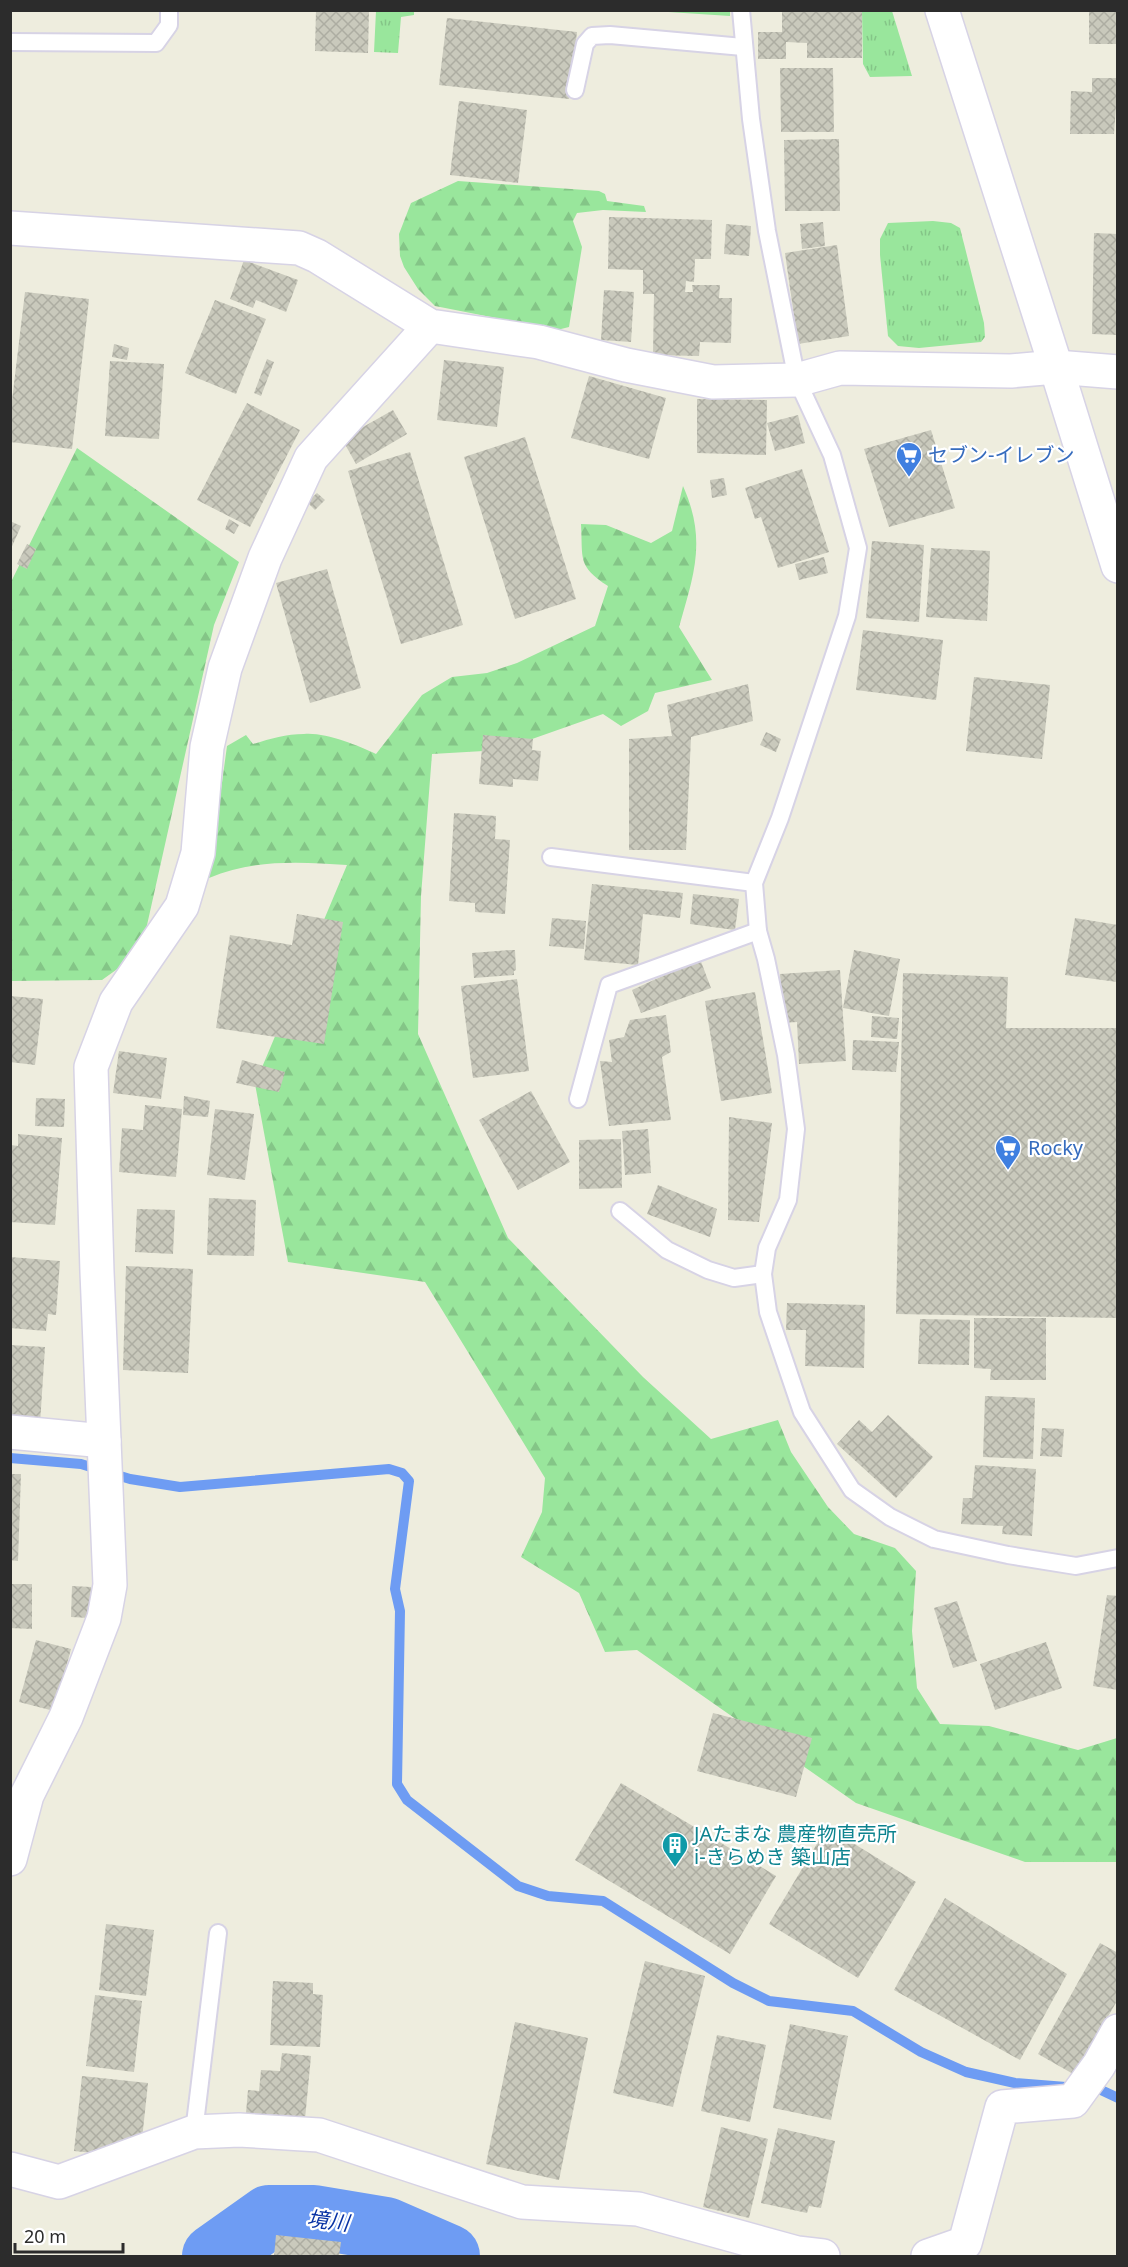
<svg xmlns="http://www.w3.org/2000/svg" width="1128" height="2267" font-family="'Noto Sans','Noto Sans JP',sans-serif">
	<defs>
		<pattern id="grass-tufts" width="24" height="20" patternUnits="userSpaceOnUse" patternTransform="scale(1.5)"><rect width="24" height="20" fill="#99e69c"/><path d="M3 7l-1-3M5 7V3M7 7l1-3M15 17l-1-3M17 17v-4M19 17l1-3" fill="none" stroke="#84c587"/></pattern>
		<pattern id="forest-firs" width="22" height="20" patternUnits="userSpaceOnUse" patternTransform="scale(1.5)"><rect width="22" height="20" fill="#99e69c"/><path d="M5 1l3.5 6h-7zM16 11l3.5 6h-7z" fill="#84c587"/></pattern>
		<pattern id="building-cross-hatch" width="8" height="8" patternUnits="userSpaceOnUse" patternTransform="scale(1.5)"><rect width="8" height="8" fill="#c9c9bc"/><path d="M0 0l8 8M0 8l8-8" fill="none" stroke="#adada2"/></pattern>
	</defs>
	<rect width="100%" height="100%" fill="#eeedde"/>
	<g fill="url(#grass-tufts)">
		<path d="M 376,11 L 414,11 L 414,15 L 401,17 L 398,53 L 374,52 Z"/>
		<path d="M 653,11 L 730,11 L 730,16 Z"/>
		<path d="M 862,11 L 892,11 L 912,76 L 870,77 L 863,64 Z"/>
		<path d="M 933,221 L 951,223 L 960,228 L 984,323 L 985,337 L 981,342 L 919,348 L 898,346 L 888,336 L 880,255 L 880,239 L 888,223 Z"/>
	</g>
	<g fill="url(#forest-firs)">
		<path d="M 458,181 L 599,191 L 605,194 L 607,201 L 644,206 L 646,212 L 603,210 L 577,213 L 573,221 L 582,247 L 569,327 L 557,330 L 435,306 L 418,289 L 404,267 L 400,256 L 399,234 L 411,203 Z"/>
		<path d="M 77,448 L 239,562 L 214,625 L 141,952 L 102,980 L 11,981 L 10,584 Z"/>
		<path d="M 683,486 C 707,540 694,574 679,627 L 712,680 L 655,693 L 648,711 L 621,726 L 603,714 L 501,750 L 432,754 L 421,896 L 418,1034 L 508,1238 L 643,1377 L 711,1439 L 778,1420 L 791,1452 L 828,1507 L 854,1534 L 895,1548 L 916,1571 L 912,1631 L 917,1688 L 940,1724 L 989,1726 L 1078,1750 L 1117,1738 L 1117,1862 L 1025,1862 L 856,1803 L 637,1650 L 605,1652 L 579,1593 L 521,1557 L 542,1512 L 545,1478 L 425,1282 L 288,1262 L 255,1084 L 347,865 C 300,862 254,859 209,878 L 227,746 L 246,735 L 253,744 C 270,739 286,734 304,734 C 325,732 357,745 376,754 L 422,695 L 452,677 L 487,673 L 517,663 L 595,626 L 608,586 C 577,566 583,559 581,524 L 606,525 L 651,543 L 672,531 Z"/>
	</g>
	<g fill="none" stroke-linecap="round" stroke-linejoin="round">
		<g stroke="#6e9cf3" stroke-width="10">
			<path d="M 10,1458 L 81,1464 L 130,1479 L 180,1487 L 389,1469 L 402,1473 L 409,1481 L 395,1589 L 400,1611 L 397,1784 L 407,1800 L 518,1886 L 548,1896 L 603,1901 L 733,1983 L 769,2001 L 853,2011 L 921,2052 L 966,2072 L 1015,2083 L 1066,2087"/>
			<path d="M 1088,2089 L 1101,2090 L 1118,2098"/>
		</g>
		<path stroke="#6e9cf3" stroke-width="64" d="M 214,2256 L 269,2217 L 314,2217 L 386,2229 L 448,2256"/>
	</g>
	<g fill="url(#building-cross-hatch)">
		<path d="M 316,10 L 369,10 L 368,53 L 315,51 Z"/>
		<path d="M 782,10 L 862,10 L 862,58 L 807,58 L 807,43 L 786,42 L 786,59 L 758,59 L 758,32 L 782,32 Z"/>
		<rect x="1089" y="10" width="29" height="34"/>
		<path d="M 447,18 L 577,32 L 569,99 L 439,85 Z"/>
		<path d="M 780,68 L 833,68 L 834,132 L 781,132 Z"/>
		<path d="M 1092,78 L 1118,78 L 1114,134 L 1070,134 L 1071,91 L 1092,92 Z"/>
		<path d="M 459,101 L 527,110 L 518,183 L 450,175 Z"/>
		<path d="M 839,139 L 840,211 L 785,211 L 784,140 Z"/>
		<path d="M 609,217 L 712,220 L 711,259 L 695,259 L 694,282 L 686,281 L 685,292 L 693,292 L 692,285 L 720,285 L 719,298 L 732,298 L 731,343 L 700,342 L 699,356 L 653,355 L 654,294 L 643,294 L 643,270 L 608,269 Z"/>
		<path d="M 823,222 L 825,246 L 802,249 L 800,224 Z"/>
		<path d="M 726,224 L 751,226 L 749,256 L 724,254 Z"/>
		<path d="M 1094,233 L 1118,234 L 1118,335 L 1092,334 Z"/>
		<path d="M 837,245 L 849,336 L 798,344 L 785,253 Z"/>
		<path d="M 244,260 L 298,280 L 286,312 L 256,300 L 253,308 L 230,299 Z"/>
		<path d="M 604,290 L 634,292 L 631,342 L 601,340 Z"/>
		<path d="M 25,292 L 89,299 L 72,449 L 10,442 L 10,417 Z"/>
		<path d="M 215,300 L 266,319 L 236,394 L 185,373 Z"/>
		<path d="M 114,344 L 129,348 L 127,360 L 112,357 Z"/>
		<path d="M 267,359 L 274,362 L 261,396 L 254,393 Z"/>
		<path d="M 444,360 L 504,367 L 497,427 L 437,420 Z"/>
		<path d="M 110,361 L 164,364 L 159,439 L 105,436 Z"/>
		<path d="M 589,376 L 666,398 L 649,459 L 571,438 Z"/>
		<path d="M 697,399 L 767,400 L 766,455 L 697,453 Z"/>
		<path d="M 247,403 L 300,430 L 250,527 L 197,500 Z"/>
		<path d="M 393,410 L 407,434 L 356,464 L 342,439 Z"/>
		<path d="M 798,415 L 805,443 L 775,451 L 767,423 Z"/>
		<path d="M 931,430 L 955,508 L 889,527 L 864,449 Z"/>
		<path d="M 525,437 L 576,599 L 515,619 L 464,457 Z"/>
		<path d="M 410,452 L 463,625 L 401,644 L 348,471 Z"/>
		<path d="M 802,469 L 829,552 L 778,568 L 761,517 L 755,519 L 745,488 Z"/>
		<path d="M 724,478 L 727,495 L 712,498 L 710,480 Z"/>
		<path d="M 317,493 L 325,500 L 315,510 L 307,502 Z"/>
		<path d="M 229,519 L 239,525 L 234,534 L 225,529 Z"/>
		<path d="M 10,521 L 21,526 L 10,551 Z"/>
		<path d="M 872,541 L 924,545 L 919,622 L 866,618 Z"/>
		<path d="M 27,544 L 36,549 L 27,569 L 17,564 Z"/>
		<path d="M 931,548 L 990,551 L 987,621 L 926,617 Z"/>
		<path d="M 824,557 L 828,573 L 799,580 L 795,564 Z"/>
		<path d="M 327,569 L 361,688 L 310,703 L 276,583 Z"/>
		<path d="M 863,630 L 943,640 L 936,700 L 856,690 Z"/>
		<path d="M 974,677 L 1050,685 L 1042,759 L 966,751 Z"/>
		<path d="M 748,684 L 753,721 L 691,737 L 686,850 L 629,850 L 629,739 L 672,736 L 667,705 Z"/>
		<path d="M 766,732 L 781,739 L 776,752 L 760,745 Z"/>
		<path d="M 483,735 L 533,739 L 532,750 L 541,751 L 538,781 L 513,779 L 513,787 L 479,784 Z"/>
		<path d="M 454,813 L 496,816 L 495,839 L 510,840 L 505,914 L 475,912 L 475,903 L 449,901 Z"/>
		<path d="M 592,884 L 683,893 L 680,918 L 643,914 L 638,965 L 584,960 Z"/>
		<path d="M 693,894 L 739,899 L 735,930 L 690,924 Z"/>
		<path d="M 297,914 L 343,922 L 324,1044 L 216,1028 L 230,935 L 292,945 Z"/>
		<path d="M 552,918 L 586,921 L 584,949 L 549,946 Z"/>
		<path d="M 1075,918 L 1118,925 L 1117,982 L 1065,975 Z"/>
		<path d="M 511,950 L 515,950 L 516,970 L 514,971 L 514,975 L 474,978 L 472,953 Z"/>
		<path d="M 854,950 L 900,959 L 889,1016 L 843,1008 Z"/>
		<path d="M 700,959 L 711,988 L 641,1013 L 632,990 Z"/>
		<path d="M 840,970 L 846,1061 L 799,1064 L 797,1022 L 783,1023 L 780,974 Z"/>
		<path d="M 903,973 L 1008,977 L 1006,1028 L 1118,1028 L 1118,1318 L 896,1314 Z"/>
		<path d="M 517,979 L 529,1071 L 473,1078 L 461,986 Z"/>
		<path d="M 755,992 L 772,1093 L 721,1101 L 705,1001 Z"/>
		<path d="M 10,996 L 43,999 L 35,1065 L 10,1062 Z"/>
		<path d="M 666,1015 L 671,1052 L 662,1057 L 671,1120 L 609,1126 L 600,1061 L 612,1062 L 609,1040 L 624,1037 L 630,1020 Z"/>
		<path d="M 872,1016 L 899,1018 L 897,1039 L 871,1037 Z"/>
		<path d="M 853,1040 L 899,1042 L 896,1072 L 852,1070 Z"/>
		<path d="M 119,1051 L 167,1058 L 161,1099 L 113,1093 Z"/>
		<path d="M 242,1060 L 285,1072 L 279,1092 L 236,1083 Z"/>
		<path d="M 531,1091 L 570,1162 L 518,1190 L 479,1120 Z"/>
		<path d="M 184,1096 L 210,1101 L 208,1117 L 183,1115 Z"/>
		<path d="M 36,1098 L 65,1099 L 64,1127 L 35,1126 Z"/>
		<path d="M 145,1105 L 182,1109 L 176,1177 L 119,1172 L 122,1128 L 143,1130 Z"/>
		<path d="M 215,1109 L 254,1114 L 245,1180 L 207,1175 Z"/>
		<path d="M 729,1117 L 772,1123 L 759,1222 L 728,1220 Z"/>
		<path d="M 648,1129 L 651,1173 L 625,1175 L 622,1131 Z"/>
		<path d="M 18,1134 L 62,1138 L 55,1225 L 10,1222 L 11,1145 L 18,1146 Z"/>
		<path d="M 621,1139 L 622,1188 L 579,1189 L 579,1140 Z"/>
		<path d="M 658,1185 L 717,1209 L 710,1237 L 647,1214 Z"/>
		<path d="M 209,1198 L 256,1200 L 254,1256 L 207,1255 Z"/>
		<path d="M 137,1209 L 175,1210 L 173,1254 L 135,1252 Z"/>
		<path d="M 10,1257 L 60,1261 L 56,1315 L 48,1314 L 46,1331 L 10,1328 Z"/>
		<path d="M 126,1266 L 193,1269 L 188,1373 L 123,1370 Z"/>
		<path d="M 787,1303 L 865,1305 L 864,1368 L 805,1366 L 806,1330 L 786,1330 Z"/>
		<path d="M 974,1318 L 1046,1318 L 1046,1380 L 990,1380 L 991,1369 L 974,1368 Z"/>
		<path d="M 920,1319 L 970,1320 L 969,1365 L 918,1364 Z"/>
		<path d="M 10,1345 L 45,1347 L 40,1424 L 10,1422 Z"/>
		<path d="M 985,1396 L 1035,1398 L 1033,1459 L 983,1457 Z"/>
		<path d="M 888,1415 L 933,1457 L 896,1498 L 837,1444 L 859,1420 L 872,1432 Z"/>
		<path d="M 1042,1428 L 1064,1429 L 1062,1457 L 1040,1456 Z"/>
		<path d="M 975,1465 L 1036,1469 L 1032,1536 L 1002,1534 L 1003,1526 L 961,1524 L 963,1498 L 972,1498 Z"/>
		<path d="M 10,1474 L 21,1474 L 18,1561 L 10,1560 Z"/>
		<path d="M 10,1584 L 32,1584 L 32,1629 L 10,1628 Z"/>
		<path d="M 72,1586 L 91,1587 L 89,1618 L 71,1617 Z"/>
		<path d="M 1107,1595 L 1118,1596 L 1118,1690 L 1093,1686 Z"/>
		<path d="M 957,1601 L 977,1661 L 953,1668 L 934,1608 Z"/>
		<path d="M 36,1640 L 71,1649 L 54,1711 L 19,1702 Z"/>
		<path d="M 1046,1642 L 1062,1688 L 995,1710 L 980,1664 Z"/>
		<path d="M 713,1713 L 812,1738 L 796,1797 L 697,1771 Z"/>
		<path d="M 621,1783 L 776,1876 L 730,1954 L 575,1860 Z"/>
		<path d="M 827,1827 L 916,1882 L 858,1978 L 769,1924 Z"/>
		<path d="M 945,1898 L 1067,1974 L 1020,2060 L 894,1990 Z"/>
		<path d="M 106,1924 L 154,1930 L 146,1996 L 99,1990 Z"/>
		<path d="M 1100,1943 L 1118,1953 L 1118,1999 L 1075,2075 L 1038,2054 Z"/>
		<path d="M 645,1961 L 705,1976 L 673,2107 L 613,2093 Z"/>
		<path d="M 273,1981 L 313,1983 L 313,1994 L 323,1995 L 320,2047 L 270,2045 Z"/>
		<path d="M 95,1995 L 142,2001 L 134,2072 L 86,2066 Z"/>
		<path d="M 515,2022 L 588,2038 L 559,2180 L 486,2164 Z"/>
		<path d="M 790,2024 L 848,2036 L 831,2120 L 773,2108 Z"/>
		<path d="M 717,2035 L 766,2045 L 750,2122 L 701,2111 Z"/>
		<path d="M 282,2053 L 311,2056 L 305,2119 L 246,2113 L 248,2090 L 259,2091 L 261,2070 L 280,2071 Z"/>
		<path d="M 82,2076 L 148,2083 L 140,2158 L 74,2151 Z"/>
		<path d="M 721,2127 L 768,2139 L 749,2218 L 703,2207 Z"/>
		<path d="M 778,2128 L 835,2141 L 821,2208 L 809,2206 L 807,2213 L 761,2203 Z"/>
		<path d="M 276,2235 L 341,2242 L 339,2256 L 274,2256 Z"/>
	</g>
	<g fill="none" stroke-linecap="round" stroke-linejoin="round">
		<g stroke="#d7d3e5" stroke-width="20">
			<g id="service">
				<path d="M 741,10 L 751,119 L 767,231 L 797,380 L 832,455 L 858,548 L 847,616 L 780,818 L 754,883 L 758,931 L 766,959 L 786,1055 L 796,1129 L 788,1200 L 767,1248 L 763,1274 L 768,1312 L 802,1412 L 852,1490 L 890,1517 L 934,1539 L 1008,1555 L 1076,1566 L 1118,1558"/>
				<path d="M 10,42 L 156,43 L 169,25 L 169,10"/>
				<path d="M 575,90 L 585,44 L 592,36 L 610,35 L 743,47"/>
				<path d="M 551,857 L 754,883"/>
				<path d="M 578,1099 L 609,985 L 758,931"/>
				<path d="M 620,1211 L 667,1250 L 708,1270 L 734,1278 L 763,1274"/>
				<path d="M 194,2132 L 218,1933"/>
			</g>
		</g>
		<g stroke="#d7d3e5" stroke-width="36">
			<g id="minor">
				<path d="M 10,228 L 299,248 L 317,256 L 430,326 L 539,342 L 626,365 L 713,382 L 797,380 L 840,368 L 1011,371 L 1056,367 L 1118,372"/>
				<path d="M 10,1432 L 104,1441"/>
				<path d="M 10,1859 L 27,1795 L 66,1717 L 104,1618 L 110,1585 L 97,1272 L 91,1067 L 116,1002 L 182,906 L 198,853 L 207,747 L 225,668 L 265,558 L 311,458 L 430,326"/>
				<path d="M 10,2169 L 59,2182 L 194,2132 L 239,2130 L 319,2135 L 522,2202 L 638,2209 L 797,2253 L 823,2256"/>
				<path d="M 928,2256 L 965,2243 L 1002,2107 L 1073,2101 L 1099,2065 L 1118,2031"/>
			</g>
		</g>
		<g stroke="#d7d3e5" stroke-width="36">
			<path id="tertiary" d="M 942,10 L 1056,367 L 1118,566"/>
		</g>
		<use href="#service" stroke="#fff" stroke-width="16"/>
		<use href="#minor" stroke="#fff" stroke-width="33"/>
		<use href="#tertiary" stroke="#fff" stroke-width="33"/>
	</g>
	<defs>
		<g id="supermarket-pin" transform="scale(1.35)"><path d="M0 17L-7.5 6A9.5 9.5 0 1 1 7.5 6Z" fill="#3f7fe0" stroke="#fff"/><path d="M-6-5.5h2.5l.6 2H6L4.5 2H-2.5L-4.4-4H-6ZM-1.5 3.2a1.3 1.3 0 1 0 .1 0ZM3 3.2a1.3 1.3 0 1 0 .1 0Z" fill="#fff"/></g>
		<g id="building-pin" transform="scale(1.35)"><path d="M0 17L-7.5 6A9.5 9.5 0 1 1 7.5 6Z" fill="#0f9aa8" stroke="#fff"/><path d="M-4-6H4V6H1V3H-1V6H-4ZM-2.5-4.3h1.7v1.8h-1.7ZM.8-4.3h1.7v1.8H.8ZM-2.5-1h1.7V.8h-1.7ZM.8-1h1.7V.8H.8Z" fill="#fff"/></g>
	</defs>
	<g fill-rule="evenodd">
		<use href="#supermarket-pin" x="909" y="455"/>
		<use href="#supermarket-pin" x="1008" y="1148"/>
		<use href="#building-pin" x="675" y="1845"/>
	</g>
	<g text-anchor="middle" stroke-width="4.5" stroke-linejoin="round" paint-order="stroke">
		<g font-size="20" fill="#366cbe" stroke="#fff" text-anchor="start">
			<text x="928" y="462">セブン-イレブン</text>
			<text x="1028" y="1155">Rocky</text>
		</g>
		<g font-size="20" fill="#0d838f" stroke="#fff" text-anchor="start">
			<text x="694" y="1841">JAたまな 農産物直売所<tspan x="694" dy="23">i-きらめき 築山店</tspan></text>
		</g>
		<g font-size="21" font-style="italic" fill="#0832a4" stroke="#fff">
			<text transform="translate(328 2221) rotate(7)" y="7">境川</text>
		</g>
	</g>
	<rect width="1128" height="2267" fill="none" stroke="#2c2c2c" stroke-width="24"/>
	<path d="M15 2243v9h108v-9" fill="none" stroke="#2c2c2c" stroke-width="3"/>
	<text x="24" y="2243" font-size="18" fill="#2c2c2c" stroke="#ffffff" stroke-width="4.5" paint-order="stroke">20 m</text>
</svg>
